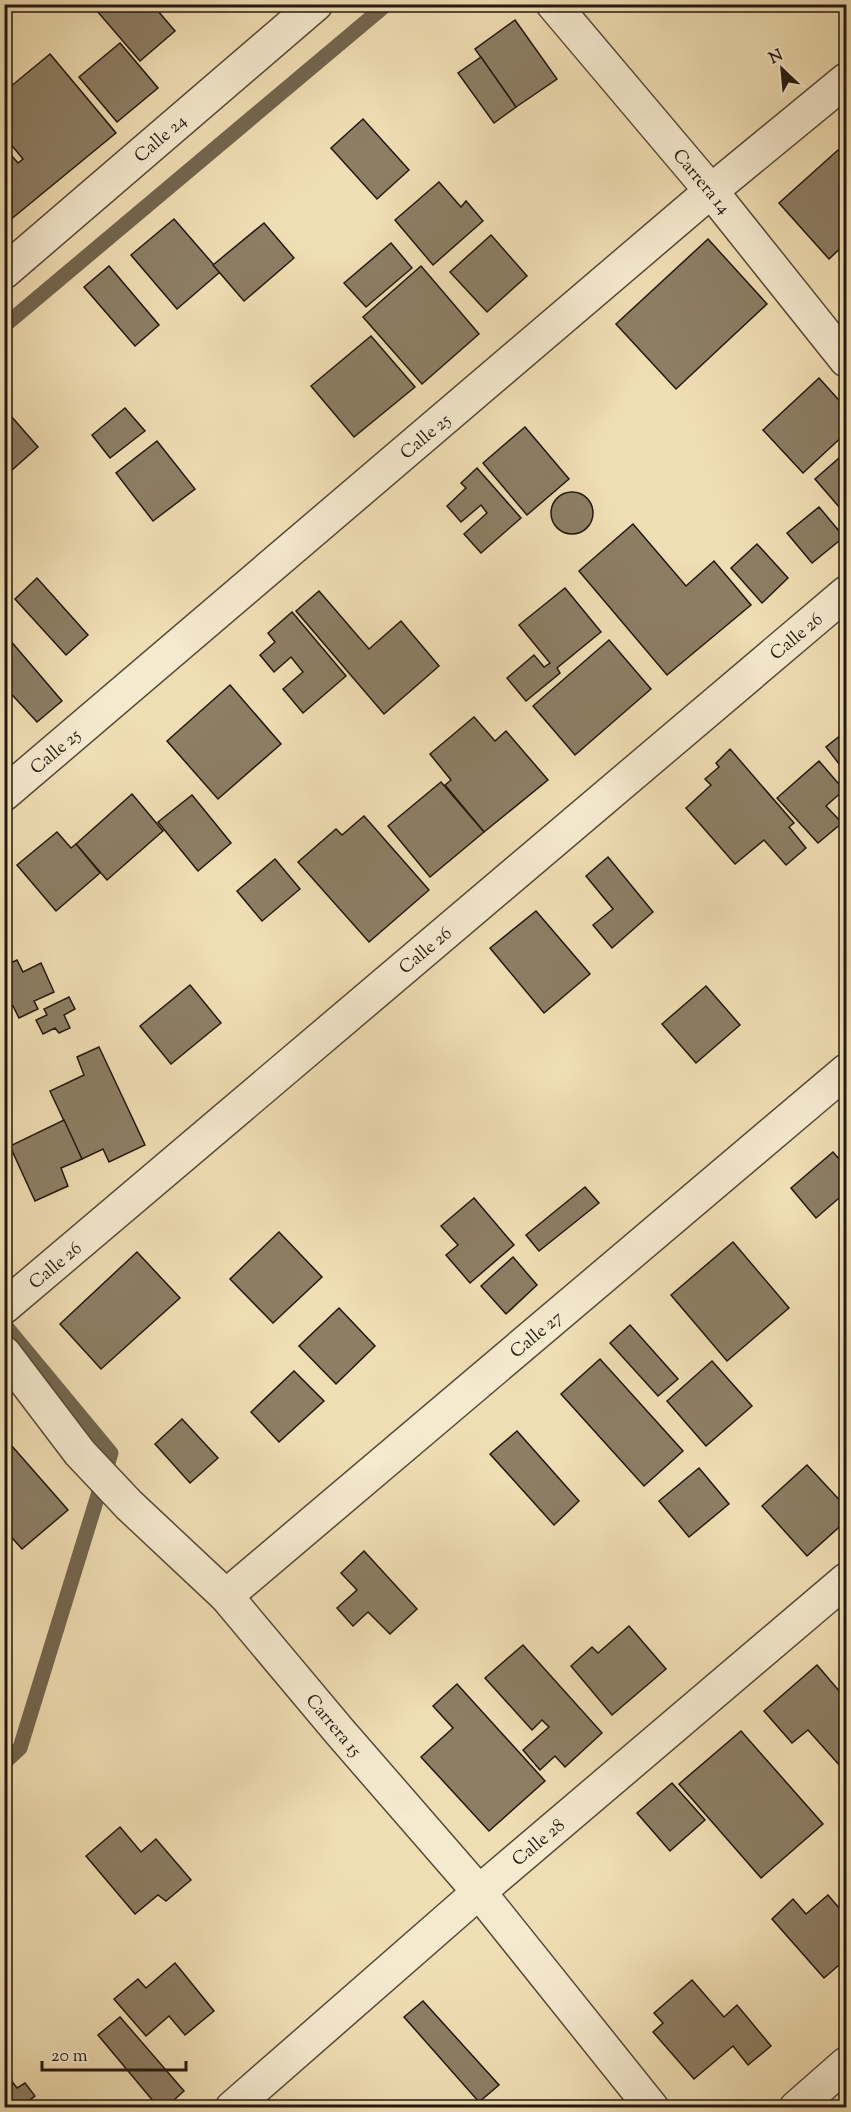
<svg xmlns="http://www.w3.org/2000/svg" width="851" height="2112" font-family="'Sorts Mill Goudy',serif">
	<rect width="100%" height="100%" fill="#efddb3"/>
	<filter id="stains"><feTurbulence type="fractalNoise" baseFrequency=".00333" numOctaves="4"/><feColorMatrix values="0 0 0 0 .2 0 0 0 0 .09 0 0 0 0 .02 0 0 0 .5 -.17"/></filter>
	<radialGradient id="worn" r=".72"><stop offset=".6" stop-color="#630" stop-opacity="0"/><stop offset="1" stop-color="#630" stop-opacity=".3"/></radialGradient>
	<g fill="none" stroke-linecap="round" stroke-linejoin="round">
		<g stroke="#74664f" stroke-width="15">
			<path d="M 4,326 L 387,4"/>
			<path d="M 4,1324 L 111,1453 L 20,1748 L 4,1763"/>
		</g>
	</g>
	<g fill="#8d7e64" stroke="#23180e" stroke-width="1.5">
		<path d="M 91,4 L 152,4 L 175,31 L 140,61 Z"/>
		<path d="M 515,20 L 557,79 L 516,107 L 475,49 Z"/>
		<path d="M 120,43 L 158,88 L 117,122 L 79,77 Z"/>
		<path d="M 50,54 L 116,133 L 4,225 L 4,147 L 18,163 L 23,159 L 4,136 L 4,92 Z"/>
		<path d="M 481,57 L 516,107 L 494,123 L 458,73 Z"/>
		<path d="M 363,119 L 409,170 L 377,199 L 331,148 Z"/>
		<path d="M 838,150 L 846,160 L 846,243 L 829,259 L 779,203 Z"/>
		<path d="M 439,182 L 461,207 L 466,201 L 483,221 L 433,265 L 395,220 Z"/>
		<path d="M 174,219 L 220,272 L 177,309 L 131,255 Z"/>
		<path d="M 264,223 L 294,258 L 244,301 L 213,265 Z"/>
		<path d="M 491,235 L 527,276 L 487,312 L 450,272 Z"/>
		<path d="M 708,239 L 767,304 L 676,389 L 616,324 Z"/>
		<path d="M 391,243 L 412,268 L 366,307 L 344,283 Z"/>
		<path d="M 109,266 L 159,325 L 135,346 L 84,287 Z"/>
		<path d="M 421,266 L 479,334 L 422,384 L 363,317 Z"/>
		<path d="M 371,336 L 415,387 L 354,437 L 311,386 Z"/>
		<path d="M 819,378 L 846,408 L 846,433 L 803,473 L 763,430 Z"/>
		<path d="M 4,408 L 38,447 L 4,477 Z"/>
		<path d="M 125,408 L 145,431 L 110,458 L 92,435 Z"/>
		<path d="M 525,427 L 569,479 L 527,515 L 483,463 Z"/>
		<path d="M 157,441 L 195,489 L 153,521 L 116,473 Z"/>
		<path d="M 846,452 L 846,515 L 815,479 Z"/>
		<path d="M 477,468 L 521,518 L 481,553 L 464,534 L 487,513 L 481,505 L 461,522 L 447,506 L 466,488 L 461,483 Z"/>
		<circle cx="572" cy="513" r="21"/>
		<path d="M 819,507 L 844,537 L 812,563 L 787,533 Z"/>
		<path d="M 633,524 L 686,586 L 714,561 L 751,605 L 667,675 L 579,571 Z"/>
		<path d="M 757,544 L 788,578 L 762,603 L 731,568 Z"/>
		<path d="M 37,578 L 88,635 L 66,655 L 15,599 Z"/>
		<path d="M 565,588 L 601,632 L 557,668 L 560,673 L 526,701 L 507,678 L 534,655 L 544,667 L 550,663 L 519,625 Z"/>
		<path d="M 319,591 L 369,649 L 401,621 L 439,666 L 384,714 L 296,611 Z"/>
		<path d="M 292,612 L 346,676 L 303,713 L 283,689 L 303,672 L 291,657 L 274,672 L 260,655 L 275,642 L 268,633 Z"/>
		<path d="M 9,639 L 62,701 L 37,722 L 4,686 L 4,643 Z"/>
		<path d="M 609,640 L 651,689 L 575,755 L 533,706 Z"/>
		<path d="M 230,685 L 281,744 L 218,799 L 167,741 Z"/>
		<path d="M 474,717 L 495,741 L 506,731 L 548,780 L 484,832 L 445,785 L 451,780 L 430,754 Z"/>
		<path d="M 846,731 L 846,773 L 826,747 Z"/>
		<path d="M 730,749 L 794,823 L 789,827 L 806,848 L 786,865 L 764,840 L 735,864 L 686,808 L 711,785 L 705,779 L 719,767 L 716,763 Z"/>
		<path d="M 819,761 L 844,790 L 826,806 L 842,823 L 818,843 L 777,798 Z"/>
		<path d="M 441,782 L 484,832 L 430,877 L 388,826 Z"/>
		<path d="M 132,794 L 163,831 L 107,880 L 76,844 Z"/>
		<path d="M 192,795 L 231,843 L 198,871 L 158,822 Z"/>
		<path d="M 364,816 L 429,890 L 369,942 L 298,862 L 336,829 L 342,835 Z"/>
		<path d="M 57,832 L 71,848 L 76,844 L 100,873 L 56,911 L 17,865 Z"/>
		<path d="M 608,857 L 653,912 L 612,948 L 593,925 L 613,909 L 586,876 Z"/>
		<path d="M 275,859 L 300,889 L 262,921 L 237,891 Z"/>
		<path d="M 536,911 L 590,974 L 544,1013 L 490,948 Z"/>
		<path d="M 17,960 L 23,972 L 41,963 L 54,992 L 34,1001 L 38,1009 L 19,1018 L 13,1006 L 4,1010 L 4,966 Z"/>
		<path d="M 190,985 L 221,1023 L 171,1064 L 140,1026 Z"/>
		<path d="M 706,986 L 740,1025 L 696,1063 L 662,1024 Z"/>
		<path d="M 69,997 L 75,1009 L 64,1015 L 70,1028 L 59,1033 L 55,1028 L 43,1034 L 36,1020 L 47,1015 L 44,1009 Z"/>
		<path d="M 99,1047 L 145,1145 L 109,1162 L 103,1149 L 82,1159 L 50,1091 L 84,1075 L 77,1057 Z"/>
		<path d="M 64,1120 L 82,1159 L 61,1168 L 68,1186 L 35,1201 L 10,1146 Z"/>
		<path d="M 833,1152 L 846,1167 L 846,1192 L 816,1218 L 791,1188 Z"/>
		<path d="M 585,1187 L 599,1203 L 539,1251 L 526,1235 Z"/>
		<path d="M 474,1198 L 514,1245 L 470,1283 L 446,1255 L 458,1245 L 441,1226 Z"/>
		<path d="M 279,1232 L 322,1277 L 273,1323 L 230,1279 Z"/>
		<path d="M 733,1242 L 789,1308 L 727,1361 L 671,1295 Z"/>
		<path d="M 137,1252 L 180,1298 L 101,1369 L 60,1324 Z"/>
		<path d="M 513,1257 L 537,1285 L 506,1314 L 481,1286 Z"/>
		<path d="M 339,1308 L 375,1346 L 336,1384 L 299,1346 Z"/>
		<path d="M 630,1325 L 678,1379 L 658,1396 L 610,1343 Z"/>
		<path d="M 600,1359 L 683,1451 L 644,1486 L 561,1394 Z"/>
		<path d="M 712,1361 L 752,1406 L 706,1446 L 667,1401 Z"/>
		<path d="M 294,1371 L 324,1401 L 279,1442 L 251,1412 Z"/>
		<path d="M 182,1419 L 218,1458 L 190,1483 L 155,1444 Z"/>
		<path d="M 517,1431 L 579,1501 L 554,1525 L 490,1454 Z"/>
		<path d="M 4,1437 L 68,1510 L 22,1549 L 4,1529 Z"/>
		<path d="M 807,1465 L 846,1507 L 846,1521 L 807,1556 L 762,1506 Z"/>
		<path d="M 699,1468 L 729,1504 L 689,1537 L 659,1501 Z"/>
		<path d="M 364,1551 L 417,1609 L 390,1634 L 368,1612 L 353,1626 L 337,1608 L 357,1590 L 341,1573 Z"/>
		<path d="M 629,1626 L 666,1669 L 612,1715 L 571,1666 L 592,1647 L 598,1653 Z"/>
		<path d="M 523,1645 L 602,1733 L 565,1767 L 555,1756 L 540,1770 L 523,1750 L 549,1727 L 542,1720 L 532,1730 L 485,1678 Z"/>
		<path d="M 817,1665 L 846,1699 L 846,1763 L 841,1767 L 808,1730 L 792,1743 L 764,1711 Z"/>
		<path d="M 457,1684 L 545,1781 L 489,1831 L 421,1757 L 453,1728 L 433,1706 Z"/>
		<path d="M 741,1731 L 823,1824 L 761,1878 L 679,1784 Z"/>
		<path d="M 672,1783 L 705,1820 L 670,1851 L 637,1813 Z"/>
		<path d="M 120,1827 L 141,1852 L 156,1839 L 191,1880 L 166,1901 L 158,1895 L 135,1914 L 86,1856 Z"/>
		<path d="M 828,1895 L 846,1916 L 846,1959 L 824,1978 L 772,1919 L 793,1899 L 806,1914 Z"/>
		<path d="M 175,1963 L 214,2011 L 185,2035 L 169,2016 L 146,2036 L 114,1999 L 138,1979 L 146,1988 Z"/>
		<path d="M 692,1980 L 724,2017 L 737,2005 L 771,2046 L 748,2065 L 733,2046 L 694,2079 L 653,2032 L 663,2023 L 654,2013 Z"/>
		<path d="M 423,2001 L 499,2085 L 479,2102 L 404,2017 Z"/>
		<path d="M 120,2017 L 184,2091 L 165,2108 L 159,2108 L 98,2035 Z"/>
		<path d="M 4,2071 L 17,2088 L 25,2083 L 35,2096 L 19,2108 L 8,2108 L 4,2103 Z"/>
	</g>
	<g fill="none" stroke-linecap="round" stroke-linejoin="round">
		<g stroke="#564937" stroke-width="36">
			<g id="minor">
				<path d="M 553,4 L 711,191 L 846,360"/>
				<path d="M 4,272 L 316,4"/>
				<path d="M 4,794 L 711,191 L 846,80"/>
				<path d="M 4,1307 L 846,593"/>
				<path d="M 4,1353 L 80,1453 L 129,1505 L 226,1596 L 340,1732 L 479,1892 L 652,2108"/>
				<path d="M 226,1596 L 846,1071"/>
				<path d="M 232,2108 L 479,1892 L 846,1580"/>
				<path d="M 796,2108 L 846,2064"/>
			</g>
		</g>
		<use href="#minor" stroke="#f5e9ce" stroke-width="33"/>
	</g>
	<g text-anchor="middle" stroke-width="4.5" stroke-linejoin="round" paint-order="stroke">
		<g font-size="18" fill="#23180e" stroke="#f5e9ce">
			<text transform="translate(160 138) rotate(-41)" y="6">Calle 24</text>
			<text transform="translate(702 181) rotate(50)" y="6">Carrera 14</text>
			<text transform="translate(425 436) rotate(-40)" y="6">Calle 25</text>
			<text transform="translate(796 636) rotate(-40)" y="6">Calle 26</text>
			<text transform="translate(55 751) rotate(-40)" y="6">Calle 25</text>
			<text transform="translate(425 950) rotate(-40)" y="6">Calle 26</text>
			<text transform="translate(55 1265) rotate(-40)" y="6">Calle 26</text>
			<text transform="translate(536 1334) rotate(-40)" y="6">Calle 27</text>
			<text transform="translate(334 1725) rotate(50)" y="6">Carrera 15</text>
			<text transform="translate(538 1842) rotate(-40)" y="6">Calle 28</text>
		</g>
	</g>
	<rect width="851" height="2112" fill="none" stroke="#efddb3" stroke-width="24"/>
	<rect x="6" y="6" width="839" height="2100" fill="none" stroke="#23180e" stroke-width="3"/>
	<rect x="12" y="12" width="827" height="2088" fill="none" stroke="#23180e" stroke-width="1.5"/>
	<g transform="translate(782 69) rotate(334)" stroke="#f5e9ce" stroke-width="4.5" paint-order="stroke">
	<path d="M0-4.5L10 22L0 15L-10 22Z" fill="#23180e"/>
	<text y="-9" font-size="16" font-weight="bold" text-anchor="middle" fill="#23180e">N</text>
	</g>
	<path d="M42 2061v9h144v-9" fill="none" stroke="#23180e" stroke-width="3"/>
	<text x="51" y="2061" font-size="18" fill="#23180e" stroke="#f5e9ce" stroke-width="4.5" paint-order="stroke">20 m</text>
	<rect width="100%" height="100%" filter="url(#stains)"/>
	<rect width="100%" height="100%" fill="url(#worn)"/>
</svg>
